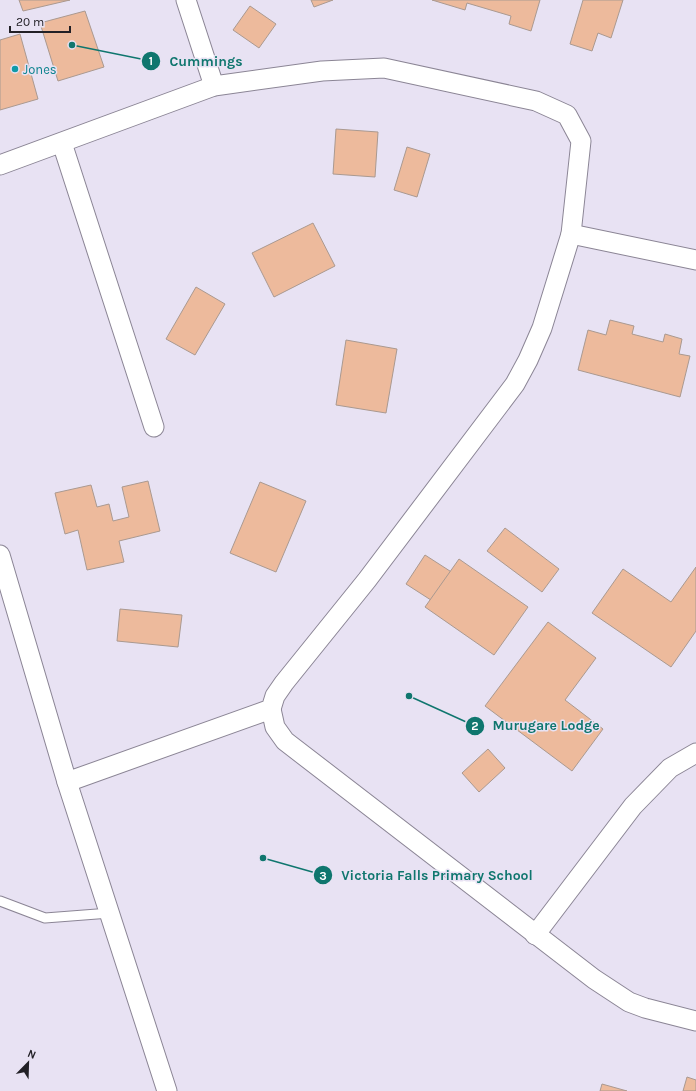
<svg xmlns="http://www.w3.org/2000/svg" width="696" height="1091" font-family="Karla,sans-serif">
	<rect width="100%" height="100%" fill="#e8e2f3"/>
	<g fill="#edba9c" stroke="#aa9990">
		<path d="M 19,0 L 70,0 L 23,11 Z"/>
		<path d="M 311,0 L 333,0 L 314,7 Z"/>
		<path d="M 432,0 L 540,0 L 531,31 L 509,24 L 511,16 L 467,3 L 465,10 Z"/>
		<path d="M 583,0 L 623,0 L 611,38 L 598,33 L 592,51 L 570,44 Z"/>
		<path d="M 250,6 L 276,24 L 259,48 L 233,30 Z"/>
		<path d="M 85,11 L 104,67 L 58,81 L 40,23 Z"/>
		<path d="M 20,34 L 38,99 L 0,110 L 0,40 Z"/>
		<path d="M 336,129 L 378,132 L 375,177 L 333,174 Z"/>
		<path d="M 407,147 L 430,154 L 417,197 L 394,190 Z"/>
		<path d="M 313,223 L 335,266 L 274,297 L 252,253 Z"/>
		<path d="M 196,287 L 225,304 L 195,355 L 166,339 Z"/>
		<path d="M 610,320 L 634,326 L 632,334 L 663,342 L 665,334 L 682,339 L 679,354 L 690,356 L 680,397 L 578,370 L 588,330 L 606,335 Z"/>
		<path d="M 346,340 L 397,349 L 386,413 L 336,405 Z"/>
		<path d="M 148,481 L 160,531 L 119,541 L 124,562 L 87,570 L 78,530 L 65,534 L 55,493 L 91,485 L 97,507 L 109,504 L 113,521 L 129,517 L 122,487 Z"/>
		<path d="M 260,482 L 306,501 L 276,572 L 230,553 Z"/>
		<path d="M 505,528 L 559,569 L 542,592 L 487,551 Z"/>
		<path d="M 425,555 L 453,573 L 434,602 L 406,584 Z"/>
		<path d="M 459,559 L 528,607 L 494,655 L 425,607 Z"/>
		<path d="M 696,567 L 696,631 L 671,667 L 592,613 L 623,569 L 671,602 Z"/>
		<path d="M 120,609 L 182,615 L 178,647 L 117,641 Z"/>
		<path d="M 548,622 L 596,658 L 565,700 L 603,729 L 572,771 L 485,706 Z"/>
		<path d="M 488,749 L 505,768 L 479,792 L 462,773 Z"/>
		<path d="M 687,1077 L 696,1080 L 696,1091 L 683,1091 Z"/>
		<path d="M 602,1084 L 627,1091 L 600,1091 Z"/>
	</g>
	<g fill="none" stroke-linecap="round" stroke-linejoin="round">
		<g stroke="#8b8595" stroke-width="11">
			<path id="lane" d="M 0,901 L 45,918 L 110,913"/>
		</g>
		<g stroke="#8b8595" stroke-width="21">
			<g id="street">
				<path d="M 186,0 L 214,86"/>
				<path d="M 62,143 L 154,427"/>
				<path d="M 0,165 L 214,86 L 322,71 L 384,68 L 536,101 L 567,115 L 581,141 L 571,234 L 542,328 L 528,360 L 515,384 L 367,580 L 284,683 L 275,696 L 271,709 L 67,782"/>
				<path d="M 571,234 L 696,260"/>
				<path d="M 0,555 L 67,782 L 167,1091"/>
				<path d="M 271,709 L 275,727 L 285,741 L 594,979 L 629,1002 L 645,1008 L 696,1021"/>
				<path d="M 535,935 L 633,806 L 670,768 L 696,753"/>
			</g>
		</g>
		<use href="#lane" stroke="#fff" stroke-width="9"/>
		<use href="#street" stroke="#fff" stroke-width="19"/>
	</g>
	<circle fill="#0f9aa8" stroke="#e8e2f3" stroke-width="1.5" cx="15" cy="69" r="4"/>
	<g text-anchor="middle" stroke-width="3" stroke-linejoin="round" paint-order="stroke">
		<g font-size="13" fill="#0d838f" stroke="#e8e2f3" text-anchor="start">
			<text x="23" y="74">Jones</text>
		</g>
	</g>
	<path fill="none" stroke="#0f766e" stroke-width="1.5" d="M72 45L151 61M409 696L475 726M263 858L323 875"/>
	<g fill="#0f766e" stroke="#e8e2f3" stroke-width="1.5">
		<circle cx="72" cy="45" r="4"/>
		<circle cx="409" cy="696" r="4"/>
		<circle cx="263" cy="858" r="4"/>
		<circle cx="151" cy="61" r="10"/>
		<circle cx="475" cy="726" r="10"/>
		<circle cx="323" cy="875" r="10"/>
	</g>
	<g font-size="12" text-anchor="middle" font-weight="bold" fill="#fff">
		<text x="151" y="65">1</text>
		<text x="475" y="730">2</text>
		<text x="323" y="880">3</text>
	</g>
	<g font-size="14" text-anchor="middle" font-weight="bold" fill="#0f766e" stroke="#e8e2f3" stroke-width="3" stroke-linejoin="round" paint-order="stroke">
		<text x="206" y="66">Cummings</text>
		<text x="546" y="730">Murugare Lodge</text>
		<text x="437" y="880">Victoria Falls Primary School</text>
	</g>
	<g transform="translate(28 1063) rotate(23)" stroke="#e8e2f3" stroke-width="3" paint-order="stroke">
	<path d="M0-3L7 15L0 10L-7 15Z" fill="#222026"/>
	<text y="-6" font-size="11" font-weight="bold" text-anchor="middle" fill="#222026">N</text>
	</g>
	<path d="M10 26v6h60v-6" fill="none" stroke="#222026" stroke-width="2"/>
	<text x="16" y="26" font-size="12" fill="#222026" stroke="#e8e2f3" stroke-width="3" paint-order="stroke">20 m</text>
</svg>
